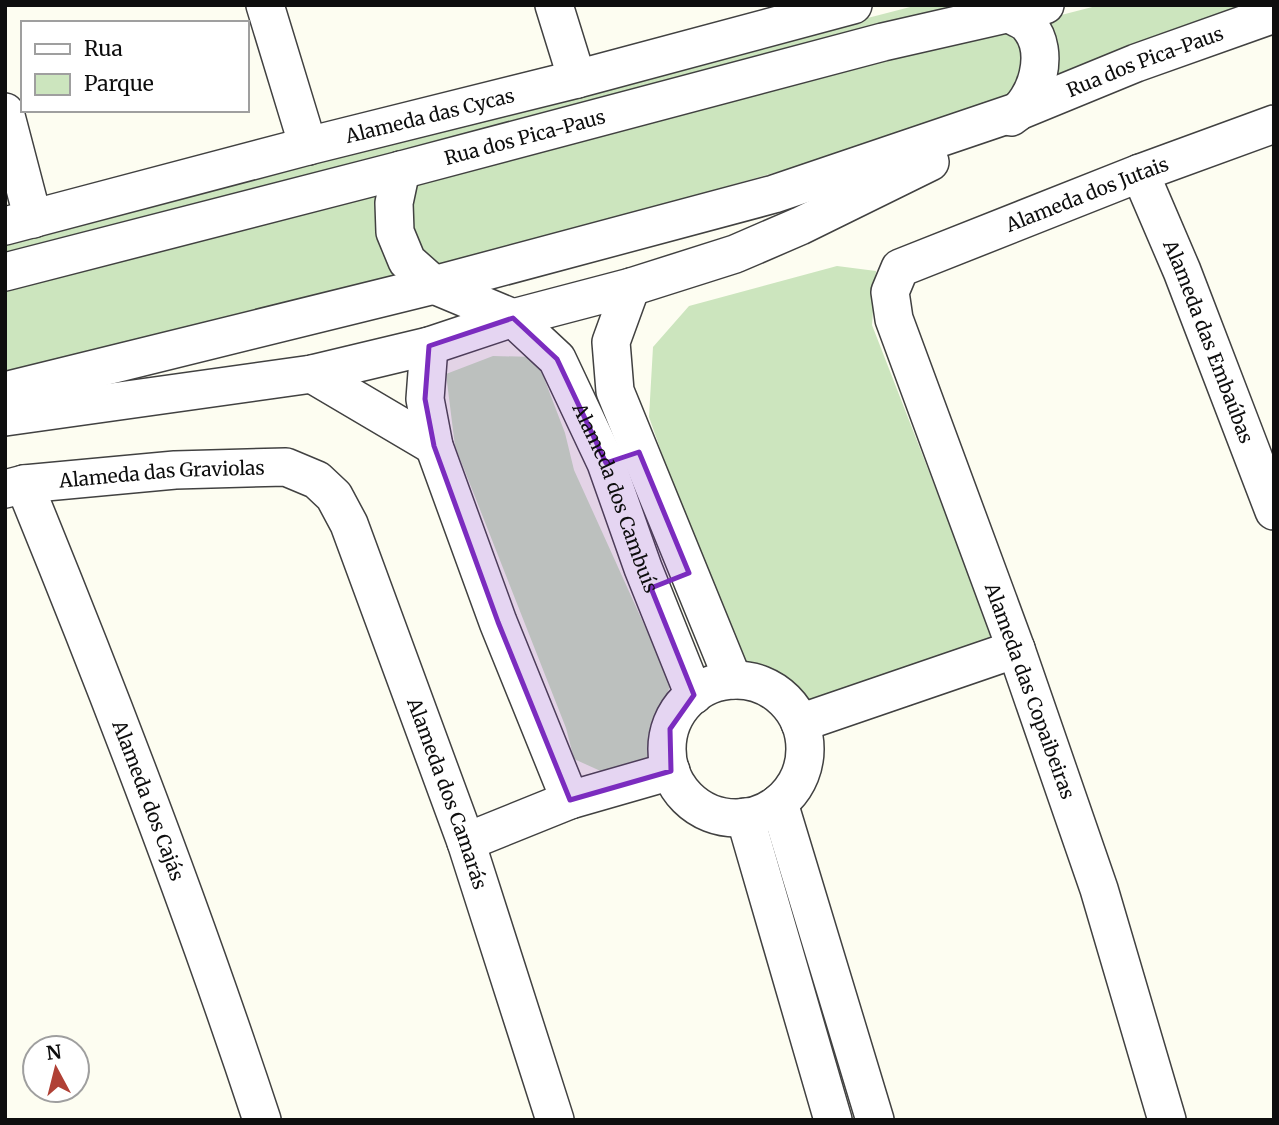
<svg xmlns="http://www.w3.org/2000/svg" width="1279" height="1125" font-family="Merriweather,serif">
	<rect width="100%" height="100%" fill="#fdfdf1"/>
	<g fill="#cce5be">
		<path d="M 918,5 L 1020,5 L 5,266 L 5,240 Z"/>
		<path d="M 1100,5 L 1274,5 L 1048,85 L 1038,21 Z"/>
		<path d="M 1008,28 L 1024,42 L 1028,60 L 1006,107 L 439,268 L 423,254 L 409,234 L 413,178 Z"/>
		<path d="M 385,188 L 408,277 L 5,377 L 5,286 Z"/>
		<path d="M 837,266 L 876,271 L 872,325 L 994,639 L 807,707 L 786,687 L 747,666 L 709,587 L 649,417 L 653,347 L 689,306 Z"/>
		<path d="M 493,356 L 536,357 L 565,433 L 574,470 L 671,684 L 650,734 L 653,759 L 605,773 L 574,759 L 566,728 L 455,446 L 446,374 Z"/>
	</g>
	<g fill="none" stroke-linecap="round" stroke-linejoin="round">
		<g stroke="#414141" stroke-width="40">
			<g id="minor">
				<path d="M 265,5 L 308,146"/>
				<path d="M 554,5 L 577,79"/>
				<path d="M 1010,14 C 1015,17 1025,21 1029,26 C 1051,52 1037,100 1011,117"/>
				<path d="M 5,112 L 33,219"/>
				<path id="s1" d="M 401,170 L 394,203 L 395,232 L 407,261 L 434,285 L 513,318 L 557,359 L 606,463 L 643,568 L 694,695"/>
				<path id="s2" d="M 1140,173 L 1182,271 L 1274,511"/>
				<path id="s3" d="M 5,226 L 308,146 L 577,79 L 853,5"/>
				<path id="s4" d="M 5,272 L 401,170 L 883,42 L 1045,5"/>
				<path d="M 631,287 L 611,342 L 615,391 L 733,680"/>
				<path d="M 429,346 L 425,399 L 434,446 L 498,622 L 570,800"/>
				<path d="M 312,374 L 434,446"/>
				<path id="s5" d="M 5,391 L 434,285 L 774,194 L 1019,111 L 1136,63 L 1274,14"/>
				<path d="M 5,417 L 312,374 L 429,346 L 513,318 L 631,287 L 735,254 L 800,226 L 930,162"/>
				<path id="s6" d="M 24,484 C 110,694 191,905 262,1120"/>
				<path id="s7" d="M 5,489 L 24,484 L 175,470 L 286,467 L 317,480 L 334,496 L 349,524 L 466,842 L 555,1120"/>
				<circle cx="736" cy="749" r="69"/>
				<path d="M 800,723 L 1016,649"/>
				<path d="M 779,803 L 875,1120"/>
				<path d="M 745,817 L 833,1120"/>
				<path d="M 466,842 L 570,800 L 671,771"/>
				<path id="s8" d="M 1167,1120 L 1099,889 L 1016,649 L 894,319 L 890,292 L 900,268 L 1140,173 L 1274,124"/>
			</g>
		</g>
		<use href="#minor" stroke="#fff" stroke-width="37"/>
	</g>
	<path fill="#7b2cbf" fill-opacity="0.2" stroke="#7b2cbf" stroke-width="5" stroke-linejoin="round" d="M 513,318 L 557,359 L 606,463 L 639,452 L 689,573 L 651,588 L 694,695 L 670,729 L 671,771 L 570,800 L 498,622 L 434,446 L 425,399 L 429,346 Z"/>
	<g text-anchor="middle" stroke-width="7" stroke-linejoin="round" paint-order="stroke">
		<g font-size="19" fill="#0e0e0e" stroke="#fff">
			<text dy="7" stroke="none"><textPath href="#s5" startOffset="1188">Rua dos Pica-Paus</textPath></text>
			<text dy="7" stroke="none"><textPath href="#s3" startOffset="439">Alameda das Cycas</textPath></text>
			<text dy="7" stroke="none"><textPath href="#s4" startOffset="537">Rua dos Pica-Paus</textPath></text>
			<text dy="7" stroke="none"><textPath href="#s8" startOffset="1101">Alameda dos Jutais</textPath></text>
			<text dy="7" stroke="none"><textPath href="#s2" startOffset="182">Alameda das Embaúbas</textPath></text>
			<text dy="7" stroke="none"><textPath href="#s7" startOffset="158">Alameda das Graviolas</textPath></text>
			<text dy="7" stroke="none"><textPath href="#s1" startOffset="427">Alameda dos Cambuís</textPath></text>
			<text transform="translate(1030 691) rotate(70)" y="7">Alameda das Copaibeiras</text>
			<text dy="7" stroke="none"><textPath href="#s7" startOffset="658">Alameda dos Camarás</textPath></text>
			<text dy="7" stroke="none"><textPath href="#s6" startOffset="340">Alameda dos Cajás</textPath></text>
		</g>
	</g>
	<rect width="1279" height="1125" fill="none" stroke="#0e0e0e" stroke-width="14"/>
	<rect x="21" y="21" width="228" height="91" fill="#ffffff" stroke="#9f9f9f" stroke-width="2"/>
	<rect x="35" y="44" width="35" height="10" fill="#ffffff" stroke="#9f9f9f" stroke-width="2"/>
	<text x="84" y="56" font-size="21" fill="#0e0e0e">Rua</text>
	<rect x="35" y="74" width="35" height="21" fill="#cce5be" stroke="#9f9f9f" stroke-width="2"/>
	<text x="84" y="91" font-size="21" fill="#0e0e0e">Parque</text>
	<g transform="translate(56 1069) rotate(353)"><circle r="33" fill="#ffffff" stroke="#9f9f9f" stroke-width="2"/>
	<path d="M0-5L12 26L0 18L-12 26Z" fill="#b04035"/>
	<text y="-10" font-size="19" font-weight="bold" text-anchor="middle" fill="#0e0e0e">N</text>
	</g>
</svg>
